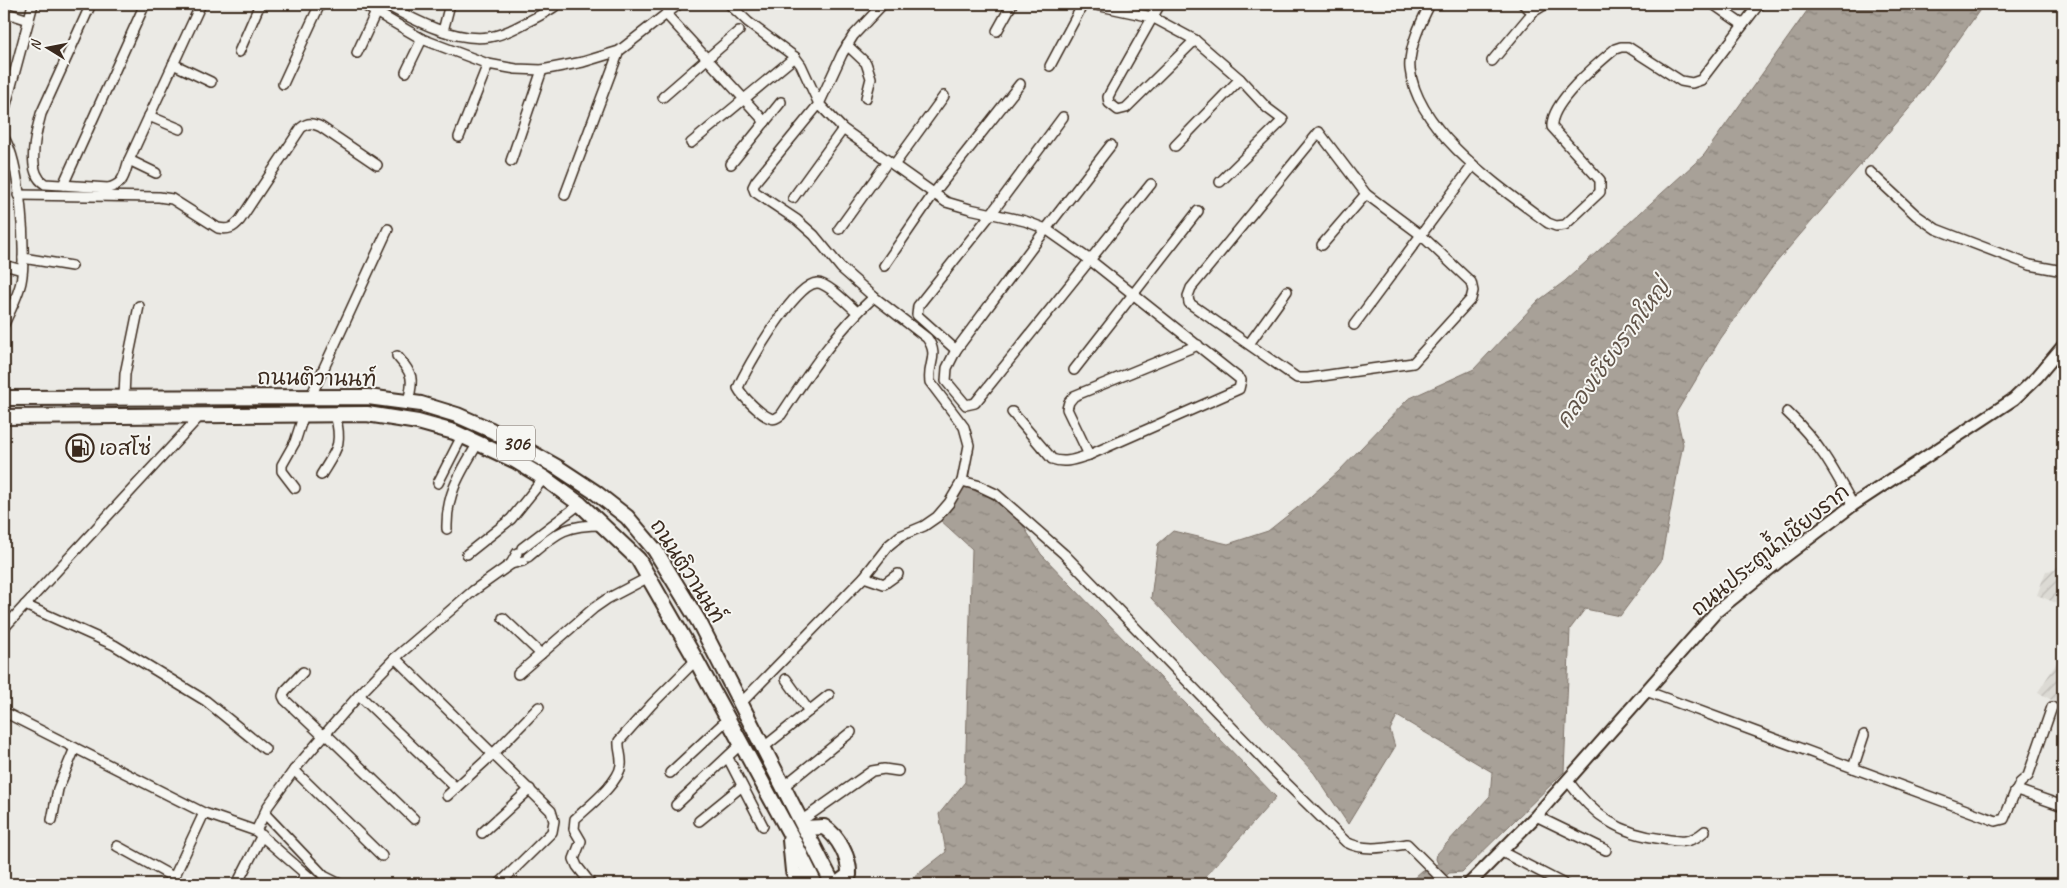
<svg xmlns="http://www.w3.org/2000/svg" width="2067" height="888" font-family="Caveat,'Playpen Sans Thai',sans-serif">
	<defs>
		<pattern id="industrial-furrows" width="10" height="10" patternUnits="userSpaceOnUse" patternTransform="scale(1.25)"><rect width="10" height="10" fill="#dcdad4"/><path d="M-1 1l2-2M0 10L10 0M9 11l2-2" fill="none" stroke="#bebbb6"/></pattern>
		<pattern id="water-ripples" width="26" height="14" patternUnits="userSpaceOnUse" patternTransform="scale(1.25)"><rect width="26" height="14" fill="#a8a198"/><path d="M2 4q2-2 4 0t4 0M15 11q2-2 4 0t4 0" fill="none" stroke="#8a837b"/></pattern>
	</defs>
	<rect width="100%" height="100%" fill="#ebeae5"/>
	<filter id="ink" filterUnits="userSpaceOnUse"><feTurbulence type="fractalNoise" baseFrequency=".02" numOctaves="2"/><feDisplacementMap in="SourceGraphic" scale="10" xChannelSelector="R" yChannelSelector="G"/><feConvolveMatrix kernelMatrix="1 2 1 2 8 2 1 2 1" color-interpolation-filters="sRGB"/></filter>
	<g filter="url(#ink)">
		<g fill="url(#industrial-furrows)">
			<path d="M 2063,559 L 2063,606 L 2037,595 L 2046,571 L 2055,570 Z"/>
			<path d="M 2063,653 L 2063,707 L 2038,692 Z"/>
		</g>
		<g fill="url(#water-ripples)" stroke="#7c7167">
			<path d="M 1812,4 L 1984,4 L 1913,104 L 1774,265 L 1721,338 L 1676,413 L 1683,444 L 1661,561 L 1620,616 L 1585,609 L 1570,629 L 1564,772 L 1462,872 L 1449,873 L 1439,884 L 1407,884 L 1423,870 L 1431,872 L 1438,864 L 1436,859 L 1437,854 L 1490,796 L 1492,772 L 1397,716 L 1390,730 L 1395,747 L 1348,824 L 1314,773 L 1151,598 L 1158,544 L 1173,531 L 1228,544 L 1268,531 L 1302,504 L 1338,472 L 1408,399 L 1474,369 L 1538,301 L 1565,281 L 1704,155 Z"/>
			<path d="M 964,486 L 989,497 L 1015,513 L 1041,554 L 1276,797 L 1199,884 L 905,884 L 946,852 L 939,814 L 965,782 L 972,549 L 939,519 Z"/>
		</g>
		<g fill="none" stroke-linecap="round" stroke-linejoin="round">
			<g stroke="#3b2a1e" stroke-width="12">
				<g id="minor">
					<path d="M 91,4 L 41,114 C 36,132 25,173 45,184 L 108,188 C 125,184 124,174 129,160 L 201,4"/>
					<path d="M 362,4 L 422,39 L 488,64 L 516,69 L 542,70 L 583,62 L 619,51 L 679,4"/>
					<path d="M 385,4 C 414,20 455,42 489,37 C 502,35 514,29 525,23 C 537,17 548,12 558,4"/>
					<path d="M 729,4 L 748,22 L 795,57 L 801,65 L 819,104 L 843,129 L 946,202 L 970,209 L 1025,221 L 1046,229 L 1090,260 L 1241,380 L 1239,389 L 1089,455 C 1076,459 1065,464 1052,459 L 1012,412"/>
					<path d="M 1091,4 L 1152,17 L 1195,40 L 1240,79 L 1267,108 L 1283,120 L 1220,182"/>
					<path d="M 1160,4 L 1111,91 L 1108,97 L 1109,103 L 1118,110 L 1126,108 L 1195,40"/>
					<path d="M 1430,4 C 1421,22 1408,49 1410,69 C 1417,132 1501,188 1548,223 L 1556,226 L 1565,225 L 1600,192 L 1600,180 L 1552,127 C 1550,103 1597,64 1615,49 L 1621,47 L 1628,47 L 1681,81 L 1692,83 L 1701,80 L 1759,4"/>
					<path d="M 1523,4 L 1533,12"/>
					<path d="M 1713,4 L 1743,25"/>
					<path d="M 4,12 L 29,20"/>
					<path d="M 666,14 L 765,122"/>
					<path d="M 443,31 L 450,4"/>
					<path d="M 997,31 L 1012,4"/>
					<path d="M 847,45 L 866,63 L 871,78 L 866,98"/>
					<path d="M 239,52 L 260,4"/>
					<path d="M 357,53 L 376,12"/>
					<path d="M 1492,61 L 1533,12 L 1546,4"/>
					<path d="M 173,64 L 211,82"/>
					<path d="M 1050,66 L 1083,4"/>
					<path d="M 406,72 L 422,39"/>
					<path d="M 283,84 L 320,4"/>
					<path d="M 663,97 L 739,31"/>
					<path d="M 4,112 L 33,4"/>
					<path d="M 149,116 L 180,129"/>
					<path d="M 1319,132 L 1366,194 L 1421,235 L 1471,282 L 1473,291 L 1471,299 L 1413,363 L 1308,378 L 1297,378 L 1189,303 L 1188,296 L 1191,288 Z"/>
					<path d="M 459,137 L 488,64"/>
					<path d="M 4,138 C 20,161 27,253 21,282 C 18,296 10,311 4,324"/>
					<path d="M 691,143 L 795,57"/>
					<path d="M 1111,145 L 1046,229 L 956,350 L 947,368 L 946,381 L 966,405 L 975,403 L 1151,184"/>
					<path d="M 1175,146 L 1240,79"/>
					<path d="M 129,160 L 156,173"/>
					<path d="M 511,161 L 542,70"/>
					<path d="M 731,164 L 781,102"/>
					<path d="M 894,165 L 944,96"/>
					<path d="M 1870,172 L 1916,215 L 1936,229 L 2030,265 L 2063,271"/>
					<path d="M 63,185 L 145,4"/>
					<path d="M 18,195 L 159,197 L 172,199 L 218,228 C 229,230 233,228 240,220 L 301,128 C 308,122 312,123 321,127 L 377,165"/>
					<path d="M 565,195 L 619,51"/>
					<path d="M 793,198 L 843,129"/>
					<path d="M 839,229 L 888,161"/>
					<path d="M 1322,245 L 1366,194"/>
					<path d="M 23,258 L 72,266"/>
					<path d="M 4,265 L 22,270"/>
					<path d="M 884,266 L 934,193 L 1020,84"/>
					<path d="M 857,312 C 849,305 828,283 817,283 C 795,283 746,368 738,388 C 742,396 761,415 770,418 C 774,420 777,418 781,415 C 809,373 836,331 874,297"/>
					<path d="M 1354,325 L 1473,165"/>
					<path d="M 1249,344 L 1287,291"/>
					<path d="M 956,350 L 917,315 L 918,306 L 991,214 L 1063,117"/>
					<path d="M 397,356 C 413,374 414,378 408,402"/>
					<path d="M 1074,370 L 1198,211"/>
					<path d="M 311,396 L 388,229"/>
					<path d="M 124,397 L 125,374 L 139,306"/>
					<path d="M 1787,412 C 1818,441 1833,468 1853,505"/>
					<path d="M 1089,455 L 1067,409 L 1069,402 L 1074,396 L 1198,345"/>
					<path d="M 321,475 C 337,449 343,445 335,414"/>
					<path d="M 962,481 L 977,485 L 996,494 L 1064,554 L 1276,773 L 1346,842 C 1364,852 1387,847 1407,844 L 1447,884"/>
					<path d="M 438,483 L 462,436"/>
					<path d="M 295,488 L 282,471 L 282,465 L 295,442 L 304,414"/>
					<path d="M 447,529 C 446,493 461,472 478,443"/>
					<path d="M 522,548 L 580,504"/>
					<path d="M 467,554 L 511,519 L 544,478"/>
					<path d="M 528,557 C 558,532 564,525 603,525"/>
					<path d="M 511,564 L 517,553"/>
					<path d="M 864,577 L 884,584 L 898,574"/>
					<path d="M 25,605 L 114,645 L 206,701 L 265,749"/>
					<path d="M 503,618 L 541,654"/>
					<path d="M 4,628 L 200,416"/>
					<path d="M 395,658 L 551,811 L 554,821 L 552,832 L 499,884"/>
					<path d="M 303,672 L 285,691 L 283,696 L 285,700 L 323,736"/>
					<path d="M 518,674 L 594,608 L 607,599 L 649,577"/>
					<path d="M 786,679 L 809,711"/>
					<path d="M 1646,691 L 1996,821 L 2004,819 L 2015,792 L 2017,790 L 2063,806"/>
					<path d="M 359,695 L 456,788"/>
					<path d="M 741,703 L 864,577 L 889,545 L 900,536 L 924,526 L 937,517 L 949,503 L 962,481 L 969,445 L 964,427 L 930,382 C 927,364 940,356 927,338 L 874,297 L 841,268 L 814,235 L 797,220 L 755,192 L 753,187 L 756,181 L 819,104 L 842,54 L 853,36 L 883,4"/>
					<path d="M 4,712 L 204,813 L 256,831 L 317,884"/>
					<path d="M 325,733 L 414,819"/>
					<path d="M 764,747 L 829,695"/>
					<path d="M 728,758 L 763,826"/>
					<path d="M 1853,768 L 1864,735"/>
					<path d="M 294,770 L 382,856"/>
					<path d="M 670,773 L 728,719"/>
					<path d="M 1568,781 C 1594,816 1619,834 1663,839 C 1681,842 1690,844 1705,831"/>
					<path d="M 784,786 L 851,732"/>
					<path d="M 2017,790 L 2020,783 L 2028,776 L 2052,707"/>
					<path d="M 447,796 L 494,753 L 539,707"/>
					<path d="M 676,805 L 741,744"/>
					<path d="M 265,814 L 324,876 L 340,884"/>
					<path d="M 1536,816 L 1606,850"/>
					<path d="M 52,820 L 58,789 L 75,748"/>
					<path d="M 699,821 L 742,786"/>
					<path d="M 801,821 L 872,771 L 884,769 L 898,771"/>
					<path d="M 256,831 L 268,806 L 294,770 L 359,695 L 395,658 L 473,591 L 511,564 L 523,561"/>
					<path d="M 482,833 L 530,789"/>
					<path d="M 117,846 L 175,878"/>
					<path d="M 1502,852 L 1564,884"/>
					<path d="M 171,884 L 204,813"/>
					<path d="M 237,884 L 262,835"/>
					<path d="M 300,884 L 305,875"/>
					<path d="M 591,884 L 577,866 L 574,859 L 581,841 L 574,829 L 575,819 C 588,807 619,783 621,765 C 622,756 618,749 619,741 L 652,704 L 696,660"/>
				</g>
			</g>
			<g stroke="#3b2a1e" stroke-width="15">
				<path id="tertiary" d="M 1469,884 L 1536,816 L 1716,612 L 1783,558 L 1853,505 L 2014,399 L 2037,377 L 2063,346"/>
			</g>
			<g stroke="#3b2a1e" stroke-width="18">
				<g id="primary">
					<path d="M 4,398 L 368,397 L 421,404 L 457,415 L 491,430 L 557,467 L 595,492 L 627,517 L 655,550 L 699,622 L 833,884"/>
					<path d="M 4,417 L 367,414 L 418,422 L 454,432 L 516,461 L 544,478 L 580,504 L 638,559 L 696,660 L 790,834 L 815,884"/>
					<path d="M 804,828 L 824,827 C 838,836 850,858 849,875 L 837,884"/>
					<path d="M 790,840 L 793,871 L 801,884"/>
				</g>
			</g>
			<use href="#minor" stroke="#f6f6f2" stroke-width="9"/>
			<use href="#tertiary" stroke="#f6f6f2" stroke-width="11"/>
			<use href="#primary" stroke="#f6f6f2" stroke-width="14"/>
		</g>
	</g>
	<defs>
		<g id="fuel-ring" transform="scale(1.4375)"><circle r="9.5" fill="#f6f6f2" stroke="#3b2a1e" stroke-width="1.5"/><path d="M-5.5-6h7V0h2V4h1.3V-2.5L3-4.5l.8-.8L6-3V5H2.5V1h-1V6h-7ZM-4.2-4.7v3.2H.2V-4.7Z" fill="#3b2a1e"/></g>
	</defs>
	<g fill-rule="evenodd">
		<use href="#fuel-ring" x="80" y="448"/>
	</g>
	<g text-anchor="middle" stroke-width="4" stroke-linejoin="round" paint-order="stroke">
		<rect fill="#f6f6f2" stroke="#73675e" stroke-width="1" x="497" y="425.5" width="38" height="35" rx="4"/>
		<g font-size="20" font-weight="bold" fill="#3b2a1e">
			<text x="516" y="450">306</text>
		</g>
		<g font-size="21" fill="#3b2a1e" stroke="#f6f6f2">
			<text transform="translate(317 378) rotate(1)" y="7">ถนนติวานนท์</text>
			<text transform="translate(1770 550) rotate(-39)" y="7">ถนนประตูน้ำเชียงราก</text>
			<text transform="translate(688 571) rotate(57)" y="7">ถนนติวานนท์</text>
		</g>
		<g font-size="21" fill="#3b2a1e" stroke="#f6f6f2" text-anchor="start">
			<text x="99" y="455">เอสโซ่</text>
		</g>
		<g font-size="22" font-style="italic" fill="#615449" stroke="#f6f6f2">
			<text transform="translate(1612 353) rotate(-54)" y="8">คลองเชียงรากใหญ่</text>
		</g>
	</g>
	<rect width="2067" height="888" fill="none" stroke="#f6f6f2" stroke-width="20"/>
	<rect x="10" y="10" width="2047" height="868" fill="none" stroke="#3b2a1e" stroke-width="2" filter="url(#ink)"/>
	<g transform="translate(48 48) rotate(280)" stroke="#f6f6f2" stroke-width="4" paint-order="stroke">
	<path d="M0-4L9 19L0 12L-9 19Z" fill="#3b2a1e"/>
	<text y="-8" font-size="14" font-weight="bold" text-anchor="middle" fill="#3b2a1e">N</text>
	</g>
</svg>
